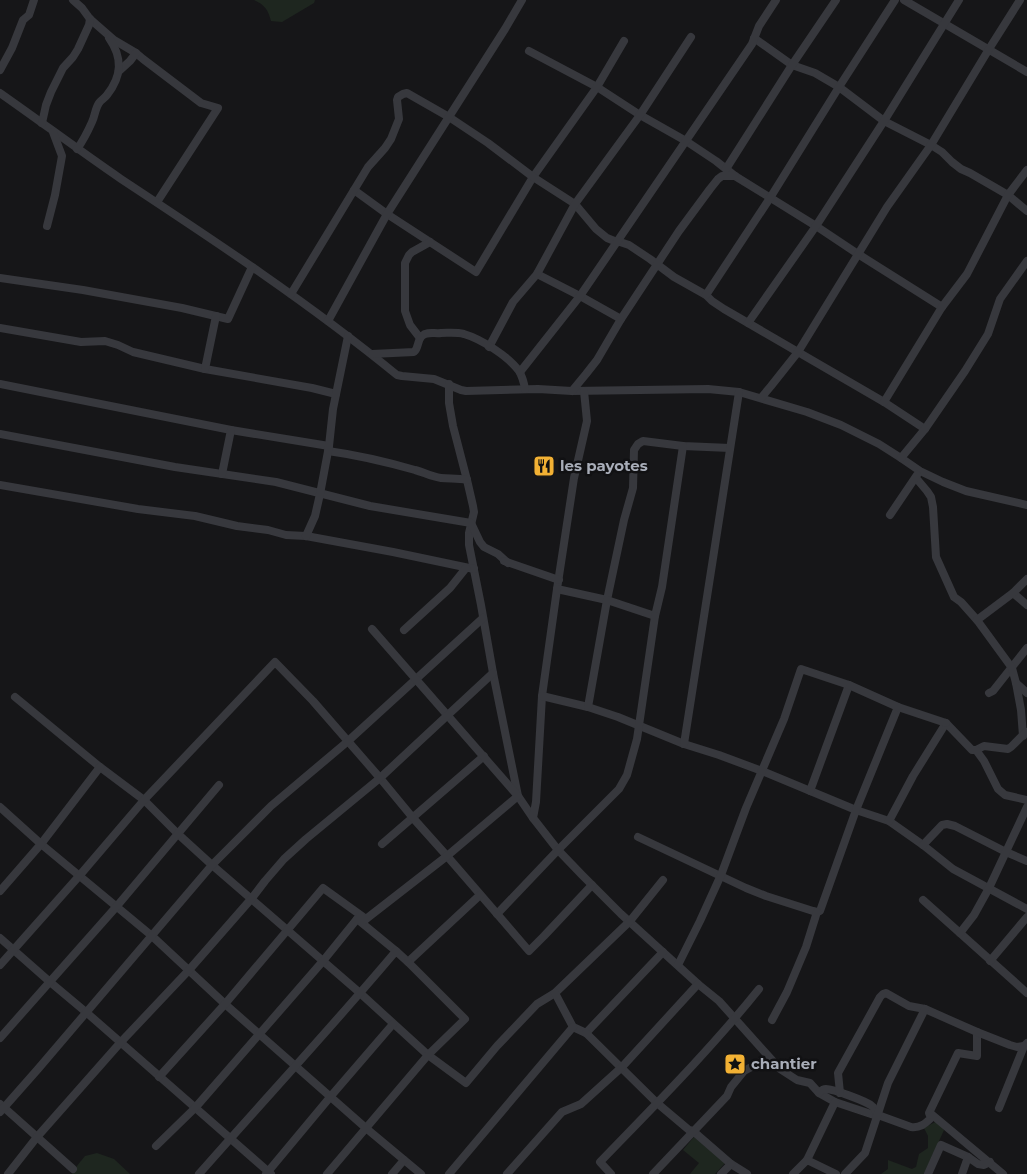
<svg xmlns="http://www.w3.org/2000/svg" width="1027" height="1174" font-family="Montserrat,sans-serif">
	<rect width="100%" height="100%" fill="#161618"/>
	<g fill="#1e261f">
		<path d="M 254,0 L 315,0 L 314,3 L 282,22 L 271,21 C 268,10 265,5 254,0 Z"/>
		<path d="M 937,1121 L 944,1130 L 924,1174 L 881,1174 L 888,1169 L 888,1160 L 912,1169 L 916,1167 L 919,1154 L 928,1148 L 928,1136 L 924,1128 Z"/>
		<path d="M 694,1137 L 725,1163 L 715,1174 L 690,1174 L 699,1163 L 683,1150 Z"/>
		<path d="M 97,1153 L 114,1159 L 130,1174 L 72,1174 C 74,1169 81,1161 85,1156 Z"/>
	</g>
	<g fill="none" stroke-linecap="round" stroke-linejoin="round">
		<g stroke="#37383d" stroke-width="8">
			<path d="M 73,0 L 82,8 L 90,19 L 114,40 L 136,53 L 143,59 L 201,103 L 218,108 L 157,202"/>
			<path d="M 904,0 L 1027,72"/>
			<path d="M 754,38 L 792,65 L 815,73 L 839,87 L 884,121 L 931,145 L 942,152 L 952,162 L 961,169 L 970,173 L 1008,195 L 1027,211"/>
			<path d="M 529,51 L 597,87 L 640,115 L 686,141 L 716,161 L 735,176 L 816,226 L 858,254 L 942,307"/>
			<path d="M 0,70 L 12,48 L 23,20 L 29,15 L 34,0"/>
			<path d="M 119,71 L 130,61 L 136,53"/>
			<path d="M 0,93 C 40,121 80,151 121,179 C 215,241 309,303 397,375 L 402,376 L 434,379 L 461,390 L 466,391 L 538,389 L 572,391 L 708,389 L 739,392 L 807,412 L 841,425 L 879,444 L 901,458 L 920,471 L 943,482 L 966,491 L 1027,505"/>
			<path d="M 42,123 L 46,105 L 51,92 L 63,68 L 73,57 L 78,49 L 89,25 L 90,19"/>
			<path d="M 77,149 C 83,141 88,131 92,122 C 95,116 95,109 99,103 C 101,100 105,98 107,95 C 122,76 123,58 109,38"/>
			<path d="M 726,169 L 792,65 L 836,0"/>
			<path d="M 354,190 L 387,214 L 476,272 L 533,177 L 597,87 L 624,41"/>
			<path d="M 47,226 L 55,195 L 62,156 L 53,132"/>
			<path d="M 537,274 L 580,296 L 621,319"/>
			<path d="M 0,278 L 83,290 L 182,308 L 228,319 L 252,267"/>
			<path d="M 291,294 L 368,167 L 385,148 L 391,139 L 399,119 L 397,100 L 398,97 L 403,94 L 407,93 L 449,117 L 488,143 L 533,177 L 575,204 L 596,229 L 607,238 L 617,242 L 620,242 L 629,245 L 650,259 L 674,277 L 706,295 L 712,301 L 724,309 L 884,402 L 925,429"/>
			<path d="M 706,295 L 770,198 L 839,87 L 895,0"/>
			<path d="M 328,321 L 387,214 L 505,29 L 522,0"/>
			<path d="M 748,323 L 816,226 L 884,121 L 959,0"/>
			<path d="M 0,328 L 81,342 L 105,341 L 118,345 L 133,352 L 205,369 L 312,388 L 336,394"/>
			<path d="M 420,338 L 410,325 L 405,311 L 405,263 L 409,255 L 412,252 L 430,242"/>
			<path d="M 489,347 L 513,302 L 537,274 L 575,204 L 640,115 L 691,37"/>
			<path d="M 372,354 L 414,352 C 419,348 417,340 422,336 C 427,331 435,334 441,333 C 449,333 456,332 464,334 C 481,339 508,356 519,371 C 522,376 524,383 525,389"/>
			<path d="M 205,369 L 216,316"/>
			<path d="M 520,372 L 580,296 L 752,44 L 759,26 L 776,0"/>
			<path d="M 0,384 L 231,430 L 329,446"/>
			<path d="M 449,384 L 449,403 L 453,426 L 467,480 L 473,506 L 474,512 L 469,533 L 469,545 L 481,605 L 493,673 L 518,796 L 533,818"/>
			<path d="M 572,391 L 586,374 L 597,360 L 621,319 L 679,231 L 710,189 L 718,179 L 722,176 L 735,176"/>
			<path d="M 584,391 L 587,421 L 574,478 L 557,589 L 607,600 L 624,520 L 633,488 L 634,450 L 638,444 L 643,441 L 683,446 L 730,448"/>
			<path d="M 761,398 L 771,386 L 798,352 L 887,207 L 931,145 L 989,49 L 1020,0"/>
			<path d="M 884,402 L 942,307 L 967,274 L 1008,195 L 1027,170"/>
			<path d="M 0,434 L 175,467 L 276,482 L 370,506 L 471,523 L 480,542 L 484,547 L 498,554 L 508,563"/>
			<path d="M 328,451 C 357,455 387,462 415,470 C 423,472 432,477 441,478 C 450,479 457,478 467,480"/>
			<path d="M 901,458 L 925,429 L 965,371 L 988,334 L 1000,299 L 1027,261"/>
			<path d="M 222,474 L 231,430"/>
			<path d="M 916,478 L 927,491 L 931,497 L 933,507 L 936,557 L 954,597 L 961,602 L 977,620"/>
			<path d="M 0,485 L 138,509 L 195,516 L 237,526 L 268,530 L 286,535 L 306,536 L 393,552 L 474,569"/>
			<path d="M 890,515 L 917,475"/>
			<path d="M 306,536 L 315,516 L 320,494 L 329,446 L 333,409 L 348,336"/>
			<path d="M 504,561 L 559,580"/>
			<path d="M 557,589 L 542,696 L 536,802 L 533,818 L 558,850 L 582,875 L 621,914 L 698,984 L 719,1001 L 780,1069 L 797,1080 L 810,1083 L 819,1093 L 835,1102 L 877,1116 L 878,1115 L 911,1127 C 920,1128 925,1124 931,1118 L 929,1113 L 958,1053 L 977,1056 L 977,1032"/>
			<path d="M 1013,593 L 1027,605"/>
			<path d="M 404,630 L 450,588 L 466,568"/>
			<path d="M 1016,683 L 1027,693"/>
			<path d="M 989,693 L 993,691 L 1027,648"/>
			<path d="M 542,696 L 588,707 L 618,717 L 684,744 L 719,755 L 762,771 L 856,810 L 889,821 L 923,845 L 953,869 L 1027,909"/>
			<path d="M 15,697 L 100,767 L 144,800 L 178,834 L 212,865 L 360,993 L 428,1055 L 466,1083 L 497,1046 L 537,1004 L 555,993 L 630,921 L 663,880"/>
			<path d="M 588,707 L 607,600 L 655,616 L 662,587 L 683,446"/>
			<path d="M 1023,736 L 1021,710 L 1016,683 L 1012,668 L 977,620 L 1013,593 L 1027,579"/>
			<path d="M 684,744 L 739,392"/>
			<path d="M 976,750 L 984,746 L 1008,749 L 1011,747 L 1026,732"/>
			<path d="M 100,767 L 41,844 L 152,936 L 225,1004 L 367,1129 L 421,1174"/>
			<path d="M 810,791 L 849,685"/>
			<path d="M 0,807 L 41,844 L 0,891"/>
			<path d="M 889,821 L 913,776 L 946,723 L 972,750 L 976,750 L 984,761 L 998,789 L 1005,795 L 1027,800"/>
			<path d="M 638,837 L 746,888 L 766,896 L 813,911 L 817,912 L 820,911 L 856,810 L 898,707"/>
			<path d="M 382,844 L 484,756"/>
			<path d="M 923,845 L 942,825 L 947,824 L 955,826 L 1006,852 L 1027,861"/>
			<path d="M 923,900 L 1027,993"/>
			<path d="M 497,914 L 558,850 L 619,789 L 627,775 L 637,739 L 655,616"/>
			<path d="M 357,919 L 396,951"/>
			<path d="M 960,933 L 974,915 L 989,888 L 1027,807"/>
			<path d="M 0,938 L 50,982 L 87,1013 L 271,1174"/>
			<path d="M 990,961 L 1027,917"/>
			<path d="M 0,965 L 80,875 L 144,800 L 275,662 L 313,701 L 380,778 L 413,818 L 447,856 L 529,951 L 544,936 L 592,885"/>
			<path d="M 678,965 L 700,921 L 721,875 L 746,808 L 784,719 L 801,669 L 849,685 L 898,707 L 946,723"/>
			<path d="M 555,993 L 573,1027 L 586,1033 L 663,952"/>
			<path d="M 772,1020 L 787,992 L 806,947 L 817,912"/>
			<path d="M 586,1033 L 657,1103 L 689,1130 L 693,1131 L 731,1164 L 747,1174"/>
			<path d="M 0,1038 L 117,906 L 219,785"/>
			<path d="M 159,1077 L 225,1004 L 323,888 L 366,919"/>
			<path d="M 819,1093 C 822,1090 822,1089 826,1089 C 833,1089 866,1101 872,1106 C 875,1108 876,1113 877,1116"/>
			<path d="M 840,1093 L 838,1073 L 880,997 L 883,994 L 886,993 L 909,1006 L 925,1009 L 977,1032 L 1010,1045 L 1017,1047 L 1024,1046 L 1027,1043"/>
			<path d="M 0,1104 L 73,1169"/>
			<path d="M 999,1108 L 1024,1046"/>
			<path d="M 0,1112 L 38,1069 L 212,865 L 271,806 L 347,742 L 483,618"/>
			<path d="M 930,1113 L 1003,1174"/>
			<path d="M 156,1146 L 195,1108 L 323,961 L 357,919 L 366,919 L 447,856 L 518,796 L 372,629"/>
			<path d="M 807,1160 L 835,1102"/>
			<path d="M 8,1174 L 37,1137 L 120,1043 L 189,970 L 252,898 L 265,881 L 284,859 L 306,839 L 380,778 L 493,673"/>
			<path d="M 199,1174 C 265,1099 332,1027 396,951 L 408,962 L 480,895"/>
			<path d="M 266,1174 L 331,1096 L 393,1024"/>
			<path d="M 327,1174 L 428,1055 L 465,1019 L 408,962"/>
			<path d="M 392,1174 L 404,1160"/>
			<path d="M 449,1174 L 573,1027"/>
			<path d="M 507,1174 L 562,1112 L 581,1104 L 622,1067 L 698,984"/>
			<path d="M 611,1174 L 600,1162 C 654,1106 710,1050 759,989"/>
			<path d="M 653,1174 L 727,1096 L 731,1087 L 744,1071 L 766,1059 L 773,1063"/>
			<path d="M 721,1174 L 731,1164"/>
			<path d="M 793,1174 L 807,1160 L 836,1174"/>
			<path d="M 845,1174 L 865,1153 L 888,1083 L 925,1009"/>
			<path d="M 928,1174 L 941,1145 L 968,1157"/>
			<path d="M 962,1174 L 968,1157 L 978,1164 L 984,1165 L 990,1162"/>
		</g>
	</g>
	<defs>
		<g id="restaurant-square" transform="scale(1.125)"><rect x="-9" y="-9" width="18" height="18" rx="4" fill="#f2b134" stroke="#111113"/><path d="M-5-6h1v4h1v-4h1v4h1v-4h1v5L-1.5 .5V6h-2V.5L-5-1ZM5-6V6H3V1.5H1.5Q1.5-4 5-6Z" fill="#111"/></g>
		<g id="sight-square" transform="scale(1.125)"><rect x="-9" y="-9" width="18" height="18" rx="4" fill="#f2b134" stroke="#111113"/><path d="M0-6L1.8-2.2L6-1.7L2.9 1.2L3.7 5.4L0 3.3L-3.7 5.4L-2.9 1.2L-6-1.7L-1.8-2.2Z" fill="#111"/></g>
	</defs>
	<g fill-rule="evenodd">
		<use href="#restaurant-square" x="544" y="466"/>
		<use href="#sight-square" x="735" y="1064"/>
	</g>
	<g text-anchor="middle" stroke-width="5" stroke-linejoin="round" paint-order="stroke">
		<g font-size="15" font-weight="bold" fill="#a8adb8" stroke="#111113" text-anchor="start">
			<text x="560" y="471">les payotes</text>
			<text x="751" y="1069">chantier</text>
		</g>
	</g>
</svg>
